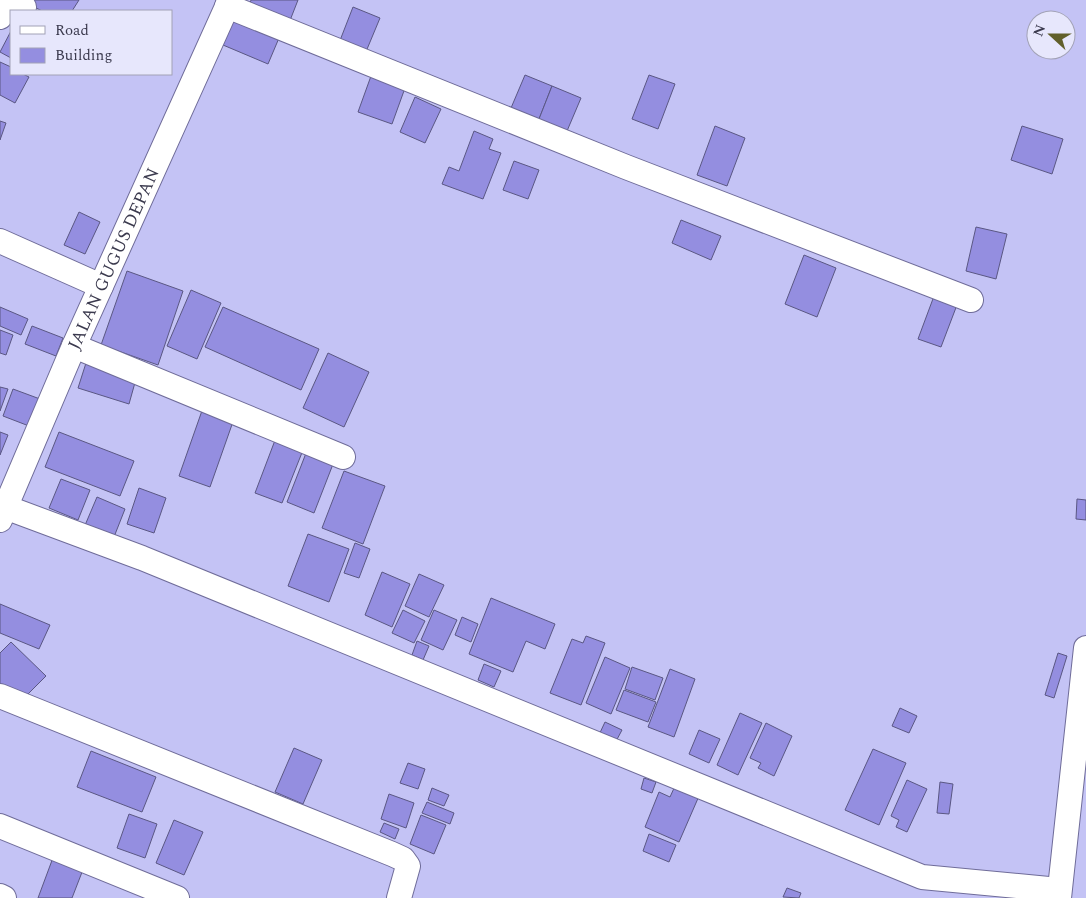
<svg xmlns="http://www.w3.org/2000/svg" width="1086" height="898" font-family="Spectral,serif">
	<rect width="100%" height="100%" fill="#c4c3f5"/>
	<g fill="#948ee0" stroke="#5a5783">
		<path d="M 21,0 L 79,0 L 72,11 L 42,11 Z"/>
		<path d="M 251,0 L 298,0 L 289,23 L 249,6 Z"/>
		<path d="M 353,7 L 380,18 L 365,54 L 339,43 Z"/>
		<path d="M 234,19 L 279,38 L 268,64 L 223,45 Z"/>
		<path d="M 11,31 L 11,58 L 0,52 Z"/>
		<path d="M 0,62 L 11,67 L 11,74 L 23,74 L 29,77 L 15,103 L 0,95 Z"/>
		<path d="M 525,75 L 552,86 L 539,119 L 511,108 Z"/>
		<path d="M 649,75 L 675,84 L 658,129 L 632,119 Z"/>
		<path d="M 371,76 L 405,88 L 392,124 L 358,112 Z"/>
		<path d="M 552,86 L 581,98 L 567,131 L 539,119 Z"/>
		<path d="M 415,97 L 441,109 L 425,143 L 400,132 Z"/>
		<path d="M 0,121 L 6,123 L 0,140 Z"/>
		<path d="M 715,126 L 745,138 L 727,186 L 697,175 Z"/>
		<path d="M 1022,126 L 1063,139 L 1052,174 L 1011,160 Z"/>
		<path d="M 474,131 L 493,139 L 489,149 L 501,153 L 483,199 L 442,184 L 449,167 L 459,171 Z"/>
		<path d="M 514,161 L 539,170 L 528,199 L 503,190 Z"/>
		<path d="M 79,212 L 100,222 L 85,254 L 64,245 Z"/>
		<path d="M 681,220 L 721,236 L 711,260 L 672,243 Z"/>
		<path d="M 976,227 L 1007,234 L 996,279 L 966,271 Z"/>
		<path d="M 804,255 L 836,268 L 817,317 L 785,304 Z"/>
		<path d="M 127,271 L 183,291 L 158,365 L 101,345 Z"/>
		<path d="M 937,288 L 960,297 L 941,347 L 918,339 Z"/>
		<path d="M 191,290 L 221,303 L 197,359 L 167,346 Z"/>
		<path d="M 0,307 L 28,319 L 21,335 L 0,326 Z"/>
		<path d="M 223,307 L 319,349 L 301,390 L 205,347 Z"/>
		<path d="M 32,326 L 63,338 L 56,356 L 25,344 Z"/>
		<path d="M 0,330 L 13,335 L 6,355 L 0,353 Z"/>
		<path d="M 328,353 L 369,372 L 344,427 L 303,408 Z"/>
		<path d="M 86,363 L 136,379 L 129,404 L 78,388 Z"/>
		<path d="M 0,387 L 8,389 L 0,411 Z"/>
		<path d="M 13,389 L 40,399 L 29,426 L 3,416 Z"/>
		<path d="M 204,405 L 235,416 L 210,487 L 179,476 Z"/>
		<path d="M 0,432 L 8,435 L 0,455 Z"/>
		<path d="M 59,432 L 134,461 L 120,496 L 45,467 Z"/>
		<path d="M 277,435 L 305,445 L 282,503 L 255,493 Z"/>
		<path d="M 308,448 L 335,459 L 314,513 L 287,502 Z"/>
		<path d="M 344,471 L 385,486 L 363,544 L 322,528 Z"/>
		<path d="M 61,479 L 90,490 L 78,520 L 49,508 Z"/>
		<path d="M 139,488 L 166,498 L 154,533 L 127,524 Z"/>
		<path d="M 97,497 L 125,509 L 112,542 L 83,530 Z"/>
		<path d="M 1077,499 L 1086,500 L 1086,520 L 1076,519 Z"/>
		<path d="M 308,534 L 349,549 L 329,602 L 288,586 Z"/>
		<path d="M 355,543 L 370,549 L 359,578 L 344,573 Z"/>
		<path d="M 382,572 L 410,584 L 392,627 L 365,615 Z"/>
		<path d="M 419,574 L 444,585 L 429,617 L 405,606 Z"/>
		<path d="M 491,598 L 555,624 L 545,649 L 526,641 L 513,672 L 469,654 Z"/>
		<path d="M 0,604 L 50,625 L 39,649 L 0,633 Z"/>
		<path d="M 403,610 L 425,621 L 414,643 L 392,633 Z"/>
		<path d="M 434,610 L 457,620 L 443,650 L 421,640 Z"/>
		<path d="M 462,617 L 478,624 L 471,642 L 455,635 Z"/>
		<path d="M 586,636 L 605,643 L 581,705 L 550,693 L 572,639 L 583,643 Z"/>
		<path d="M 417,641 L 429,646 L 423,660 L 412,655 Z"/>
		<path d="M 11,642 L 46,676 L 22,700 L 0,689 L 0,653 Z"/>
		<path d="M 1058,653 L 1067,656 L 1054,698 L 1045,695 Z"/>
		<path d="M 605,657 L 630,668 L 611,714 L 586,703 Z"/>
		<path d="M 484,664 L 501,671 L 494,687 L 478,680 Z"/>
		<path d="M 632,667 L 663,678 L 655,700 L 625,689 Z"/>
		<path d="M 670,669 L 695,679 L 674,737 L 648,727 Z"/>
		<path d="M 624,690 L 656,702 L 648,722 L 616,710 Z"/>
		<path d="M 900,708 L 917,716 L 909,733 L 892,726 Z"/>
		<path d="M 740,713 L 762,723 L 738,775 L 717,765 Z"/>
		<path d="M 605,722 L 622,730 L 614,745 L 598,737 Z"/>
		<path d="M 766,723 L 792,736 L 774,776 L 758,768 L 761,763 L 750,758 Z"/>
		<path d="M 699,730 L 720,739 L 709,763 L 689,754 Z"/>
		<path d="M 294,748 L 322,760 L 303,804 L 275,792 Z"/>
		<path d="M 873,749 L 906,763 L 879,825 L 845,810 Z"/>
		<path d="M 91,751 L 156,777 L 142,812 L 77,787 Z"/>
		<path d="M 408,763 L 425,769 L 418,789 L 400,783 Z"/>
		<path d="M 644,778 L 656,782 L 652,793 L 641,789 Z"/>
		<path d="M 907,780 L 927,789 L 907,832 L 896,827 L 899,820 L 891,816 Z"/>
		<path d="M 940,782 L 953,784 L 949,814 L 937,813 Z"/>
		<path d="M 675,786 L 699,796 L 679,842 L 645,827 L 659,792 L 670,797 Z"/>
		<path d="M 432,788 L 449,795 L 444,806 L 428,800 Z"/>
		<path d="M 389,794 L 414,803 L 406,828 L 381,819 Z"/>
		<path d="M 427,802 L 454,813 L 450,824 L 422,813 Z"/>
		<path d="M 129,814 L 157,824 L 145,858 L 117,848 Z"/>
		<path d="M 421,815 L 446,825 L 434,854 L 410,844 Z"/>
		<path d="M 174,820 L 203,832 L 184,875 L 156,863 Z"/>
		<path d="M 384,823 L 399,829 L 395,839 L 380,832 Z"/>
		<path d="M 649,834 L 676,845 L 669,862 L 643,851 Z"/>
		<path d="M 54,855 L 84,867 L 72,898 L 38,898 Z"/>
		<path d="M 787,888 L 801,893 L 799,898 L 783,897 Z"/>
	</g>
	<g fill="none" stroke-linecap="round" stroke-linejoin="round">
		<g stroke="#6f6c99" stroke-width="26">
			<g id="street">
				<path d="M 227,6 L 626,167 L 971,300"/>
				<path d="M 0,17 L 5,9 L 10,5 L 24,7"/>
				<path d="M 0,241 L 101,286"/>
				<path d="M 74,346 L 343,457"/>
				<path d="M 5,507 L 142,558 L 922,877 L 1059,890"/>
				<path id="s1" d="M 0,520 L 74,346 L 230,0"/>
				<path d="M 0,696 L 392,854 L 403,859 L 408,866 L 399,898"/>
				<path d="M 0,826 L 177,898"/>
				<path d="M 0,896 L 4,898"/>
				<path d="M 1059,898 L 1086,648"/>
			</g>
		</g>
		<use href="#street" stroke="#fff" stroke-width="24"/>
	</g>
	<g text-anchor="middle" stroke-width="4" stroke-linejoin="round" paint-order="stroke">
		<g font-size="18" fill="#3b3a4e" stroke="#e7e7fc">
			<text dy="6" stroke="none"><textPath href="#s1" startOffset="285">JALAN GUGUS DEPAN</textPath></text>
		</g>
	</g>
	<rect x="10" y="10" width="162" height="65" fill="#e7e7fc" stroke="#a2a2b6"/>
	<rect x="20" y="26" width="25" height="8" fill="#ffffff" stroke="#a2a2b6"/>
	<text x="55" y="35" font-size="15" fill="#3b3a4e">Road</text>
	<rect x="20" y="48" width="25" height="15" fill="#948ee0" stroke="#a2a2b6"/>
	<text x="55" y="60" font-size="15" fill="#3b3a4e">Building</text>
	<g transform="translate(1051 35) rotate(291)"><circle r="24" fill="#e7e7fc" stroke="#a2a2b6"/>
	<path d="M0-4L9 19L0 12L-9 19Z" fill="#615f2b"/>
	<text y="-8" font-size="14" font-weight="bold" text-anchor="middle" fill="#3b3a4e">N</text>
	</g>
</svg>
